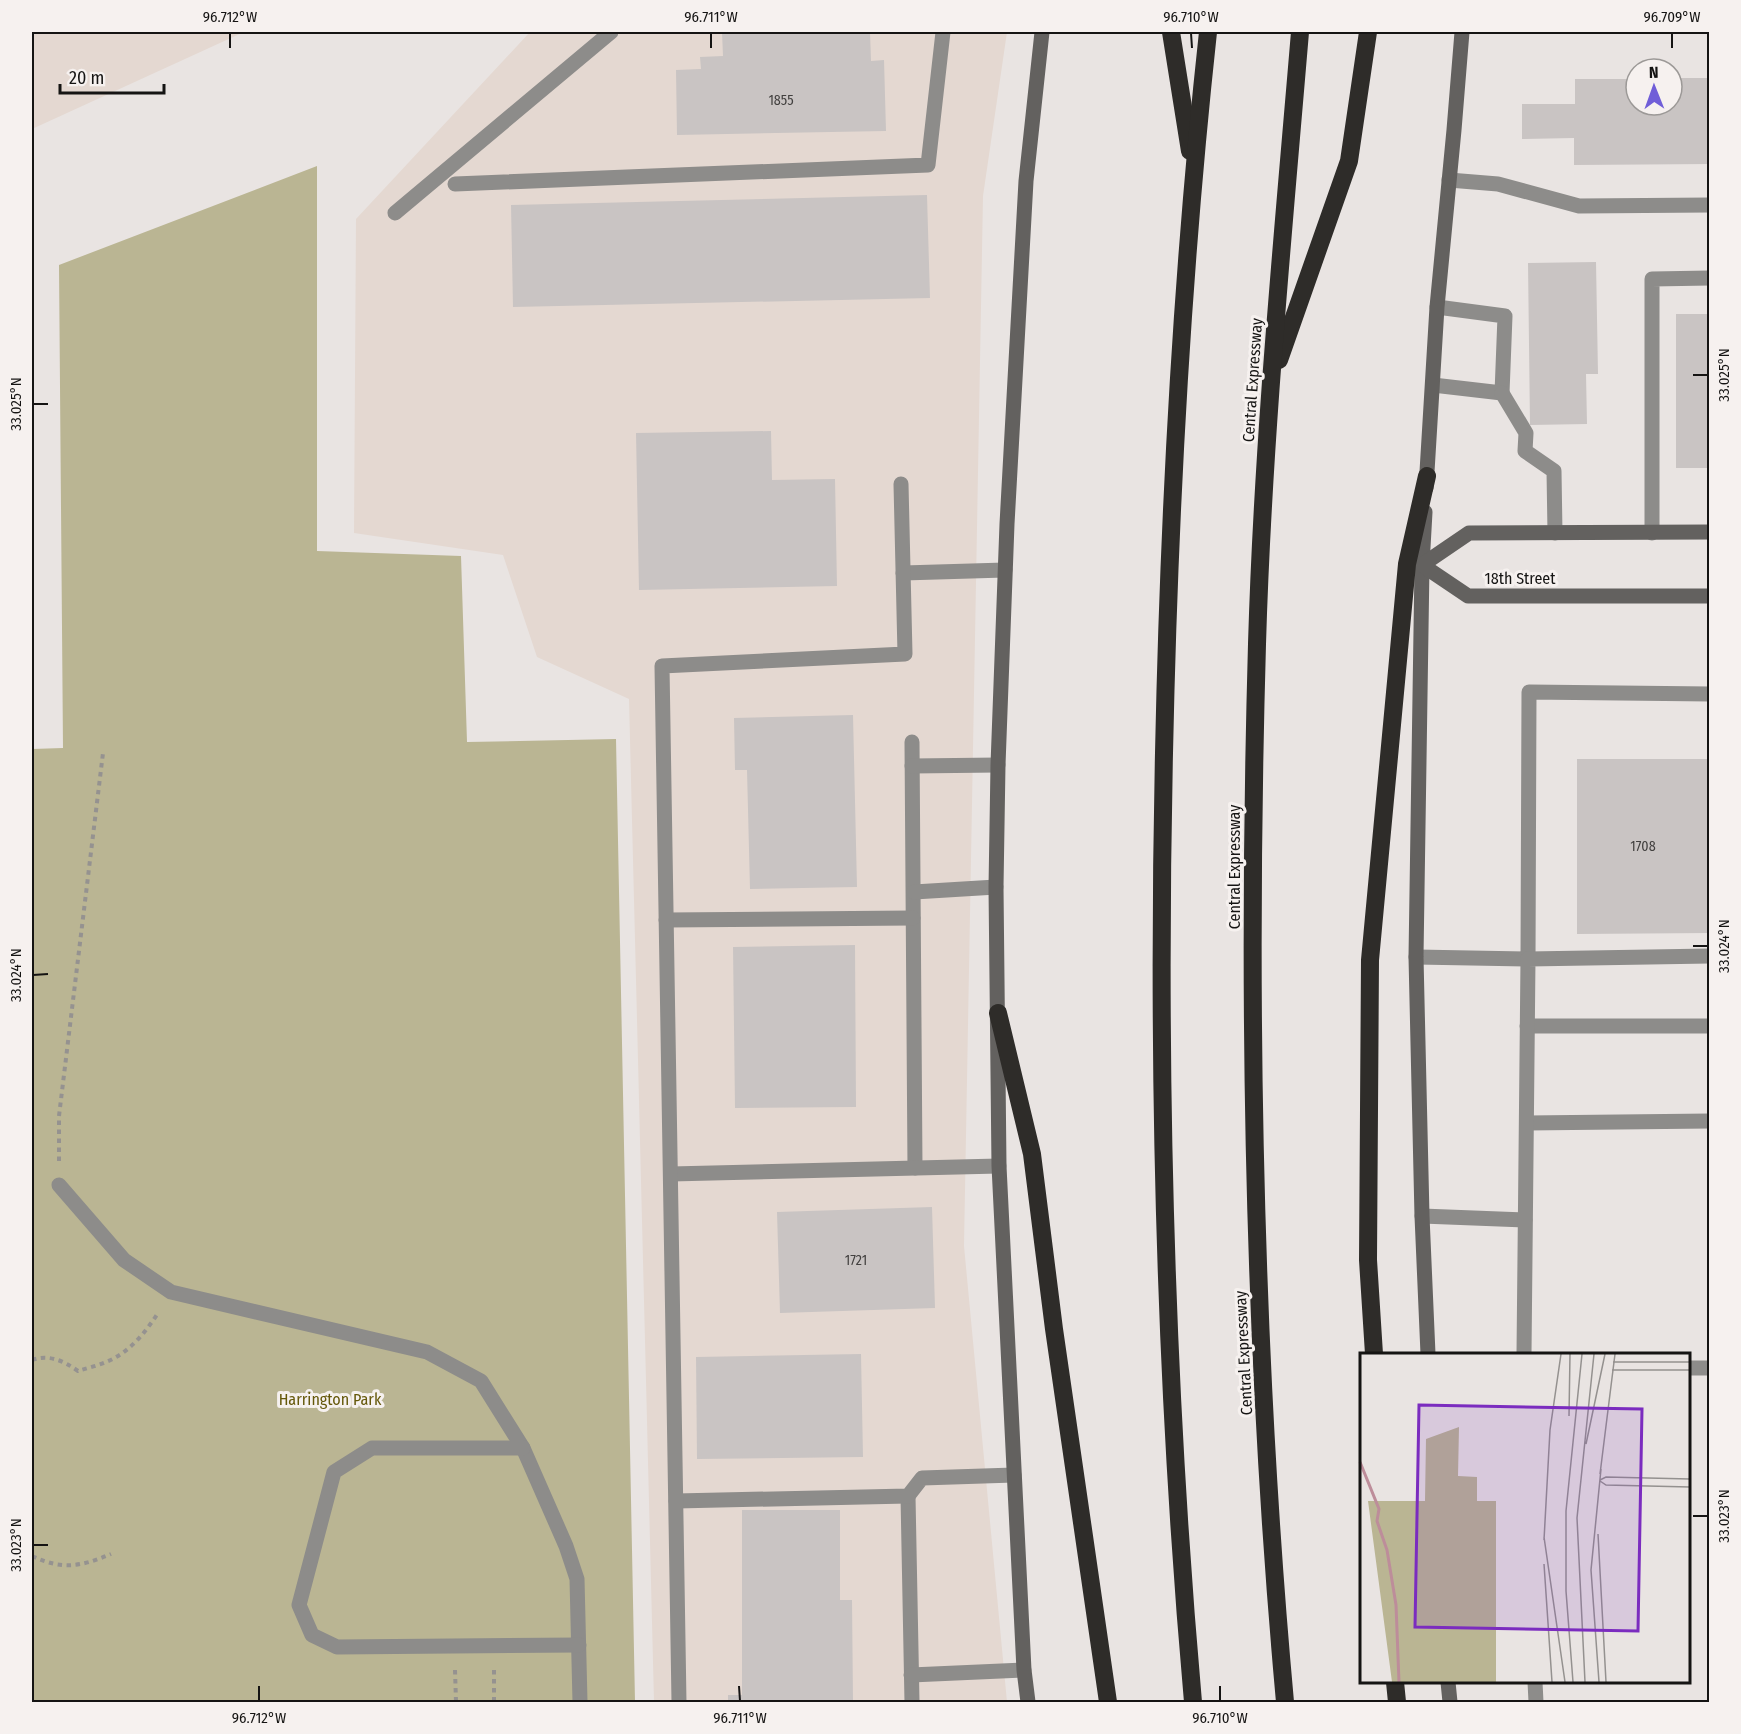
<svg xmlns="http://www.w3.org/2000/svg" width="1741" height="1734" font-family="'Fira Sans Condensed',sans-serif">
	<rect width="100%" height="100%" fill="#e9e4e2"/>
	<g fill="#e4d8d1">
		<path d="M 32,32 L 244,32 L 32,129 Z"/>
		<path d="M 530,32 L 1007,32 L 983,196 L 964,1246 L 1007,1702 L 654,1702 L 629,699 L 537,657 L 503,555 L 354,533 L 356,219 Z"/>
	</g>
	<path fill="#bab593" d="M 317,166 L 317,551 L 461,556 L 467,742 L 616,739 L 635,1702 L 32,1702 L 32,749 L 63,748 L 59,265 Z"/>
	<g fill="#c9c4c3">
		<path d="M 722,32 L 870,32 L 871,61 L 884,60 L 886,131 L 677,135 L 676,70 L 701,69 L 700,57 L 723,56 Z"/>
		<path d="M 1672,78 L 1710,78 L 1710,164 L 1574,165 L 1574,138 L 1522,139 L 1522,104 L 1575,104 L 1575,79 L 1636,79 L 1636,105 L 1672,105 Z"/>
		<path d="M 927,195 L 930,298 L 513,307 L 511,205 Z"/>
		<path d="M 1596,262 L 1598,374 L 1586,374 L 1587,424 L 1530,425 L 1528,263 Z"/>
		<rect x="1676" y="314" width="34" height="154"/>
		<path d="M 771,431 L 772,480 L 835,479 L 837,586 L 639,590 L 636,433 Z"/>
		<path d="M 853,715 L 857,887 L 750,889 L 747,770 L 735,770 L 734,718 Z"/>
		<path d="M 1577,759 L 1710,759 L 1710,933 L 1577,934 Z"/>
		<path d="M 855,945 L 856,1107 L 735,1108 L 733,947 Z"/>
		<path d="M 932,1207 L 935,1308 L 780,1313 L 777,1212 Z"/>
		<path d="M 861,1354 L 863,1457 L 697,1459 L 696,1357 Z"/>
		<path d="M 742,1510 L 840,1510 L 840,1600 L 852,1600 L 853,1702 L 728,1702 L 728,1695 L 742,1695 Z"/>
	</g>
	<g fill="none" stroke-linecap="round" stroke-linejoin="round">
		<g stroke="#959290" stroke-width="4" stroke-dasharray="4.5 4.5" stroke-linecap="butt">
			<path d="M 59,1161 L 59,1116 L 103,753"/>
			<path d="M 32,1360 C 49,1354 64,1361 78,1371 C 87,1368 97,1366 106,1362 C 129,1353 145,1333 158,1313"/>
			<path d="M 32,1556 C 62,1570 80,1567 111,1554"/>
			<path d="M 455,1670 L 456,1702"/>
			<path d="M 494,1670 L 494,1702"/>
		</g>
		<g stroke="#8d8c8a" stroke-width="15">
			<path d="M 1449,180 L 1498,184 L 1579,206 L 1710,205"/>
			<path d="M 455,184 L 928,165 L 943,32"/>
			<path d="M 395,213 L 611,32"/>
			<path d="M 1433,385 L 1502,393 L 1505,316 L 1437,307"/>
			<path d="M 1502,393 L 1526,433 L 1525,451 L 1554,471 L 1555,533"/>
			<path d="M 1652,533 L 1652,279 L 1710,278"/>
			<path d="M 903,573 L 1005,570"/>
			<path d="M 912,742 L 915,1168"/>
			<path d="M 912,766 L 998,765"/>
			<path d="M 914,892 L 996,887"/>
			<path d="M 666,920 L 913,918"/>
			<path d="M 1416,957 L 1528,959 L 1529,692 L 1710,694"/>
			<path d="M 1527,1026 L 1710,1026"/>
			<path d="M 1527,1123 L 1710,1121"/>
			<path d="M 671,1174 L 999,1166"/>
			<path d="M 59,1185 L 124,1260 L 171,1292 L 427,1352 L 481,1381 L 523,1448 L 566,1546 L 577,1579 L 580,1702"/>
			<path d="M 1422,1216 L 1525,1220"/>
			<path d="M 1524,1354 L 1528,959 L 1710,956"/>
			<path d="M 1688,1368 L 1710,1368"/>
			<path d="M 523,1448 L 372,1448 L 334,1472 L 299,1605 L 312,1635 L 337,1647 L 579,1645"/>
			<path d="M 908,1496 L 912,1702"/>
			<path d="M 676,1501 L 908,1496 L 922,1478 L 1014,1475"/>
			<path d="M 911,1675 L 1024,1670"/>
			<path d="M 1535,1682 L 1536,1702"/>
			<path d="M 679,1702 L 662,666 L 905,654 L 901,484"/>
		</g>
		<g stroke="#63615f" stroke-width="15">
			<path d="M 1426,488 L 1437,307 L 1454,130 L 1462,32"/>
			<path d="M 1425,512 L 1422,565 L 1416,957 L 1422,1216 L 1428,1354"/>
			<path d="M 1710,532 L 1469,533 L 1422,565 L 1468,596 L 1710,596"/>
			<path d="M 1448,1682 L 1450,1702"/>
			<path d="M 1028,1702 L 1024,1670 L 999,1166 L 996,887 L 998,765 L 1007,524 L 1026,181 L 1042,32"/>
		</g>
		<g stroke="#2e2c29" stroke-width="18">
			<path d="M 1171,32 L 1190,151"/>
			<path d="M 1279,360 L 1349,161 L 1368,32"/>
			<path d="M 998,1013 L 1032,1154 L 1054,1329 L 1108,1702"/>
			<path d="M 1374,1354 L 1368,1260 L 1370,960 L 1407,564 L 1427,476"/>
			<path d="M 1395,1682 L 1397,1702"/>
			<path d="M 1193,1702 C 1165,1387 1157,1070 1164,753 C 1169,512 1182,271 1208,32"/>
			<path d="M 1285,1702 C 1253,1351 1247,997 1257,644 C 1263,439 1283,235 1300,32"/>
		</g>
	</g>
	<path fill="none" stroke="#151413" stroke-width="2" d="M 230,33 L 230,48M 711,33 L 711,48M 1191,33 L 1192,48M 1672,33 L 1672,48M 1693,375 L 1708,375M 33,404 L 48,404M 1693,946 L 1708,946M 33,975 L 48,974M 1693,1516 L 1708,1516M 33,1545 L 48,1545M 259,1686 L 259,1701M 739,1686 L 740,1701M 1220,1686 L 1220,1701"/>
	<g text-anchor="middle" stroke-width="6" stroke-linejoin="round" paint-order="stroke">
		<g font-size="14" fill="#42403f">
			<text x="781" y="105">1855</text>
			<text x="1643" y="851">1708</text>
			<text x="856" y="1265">1721</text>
		</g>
		<g font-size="16" fill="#151413" stroke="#f6f1ef">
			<text transform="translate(1252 380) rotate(-86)" y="6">Central Expressway</text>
			<text x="1520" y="584">18th Street</text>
			<text transform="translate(1234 867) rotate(-90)" y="6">Central Expressway</text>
			<text transform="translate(1243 1353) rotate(-93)" y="6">Central Expressway</text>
		</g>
		<g font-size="16" fill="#65580a" stroke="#f6f1ef">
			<text x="330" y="1405">Harrington Park</text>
		</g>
	</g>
	<g transform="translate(1360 1353)">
		<rect width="330" height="330" fill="#e9e4e2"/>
		<path d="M 99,74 L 98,123 L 117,124 L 117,148 L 136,148 L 136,329 L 32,329 L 8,148 L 65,148 L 66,86 Z" fill="#bab593"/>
		<path fill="none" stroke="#bd8d9a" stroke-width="3" d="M 0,109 L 19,156 L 17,168 L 27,197 L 36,252 L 39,329"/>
		<path fill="none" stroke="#94918f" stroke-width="1.5" d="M 253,9 L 330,9M 252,17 L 330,17M 209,63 L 210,1M 226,91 L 245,1M 240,121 L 255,1M 240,127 L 246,124 L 330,126M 240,128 L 246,132 L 330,134M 238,181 L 246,329M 184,184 L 205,329M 184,187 L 190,77 L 201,1M 184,211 L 192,329M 213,329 L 206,238 L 206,158 L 222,1M 225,329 L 217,165 L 234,1M 239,329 L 231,217 L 241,116"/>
		<path fill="#7b2cbf" fill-opacity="0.15" stroke="#7b2cbf" stroke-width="3" d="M 59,52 L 282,56 L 278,278 L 55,274 Z"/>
		<rect width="330" height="330" fill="none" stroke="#151413" stroke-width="3"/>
	</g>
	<rect width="1741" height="1734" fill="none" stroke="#f6f1ef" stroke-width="66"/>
	<g transform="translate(1654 87) rotate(359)"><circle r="28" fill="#f6f1ef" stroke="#9c9997" stroke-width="1.5"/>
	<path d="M0-4.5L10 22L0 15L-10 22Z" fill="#705ed8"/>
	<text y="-9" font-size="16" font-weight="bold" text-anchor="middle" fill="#151413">N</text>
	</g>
	<path d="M60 84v9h104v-9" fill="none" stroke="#151413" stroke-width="3"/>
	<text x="69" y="84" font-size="18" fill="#151413" stroke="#f6f1ef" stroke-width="4.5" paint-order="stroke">20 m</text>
	<rect x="33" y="33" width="1675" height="1668" fill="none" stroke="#151413" stroke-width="2"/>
	<g font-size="15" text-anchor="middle" fill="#151413">
		<text x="230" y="22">96.712°W</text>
		<text x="711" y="22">96.711°W</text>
		<text x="1191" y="22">96.710°W</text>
		<text x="1672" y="22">96.709°W</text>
		<text transform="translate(1724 375) rotate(-90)" y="5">33.025°N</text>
		<text transform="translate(16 404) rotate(-90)" y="5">33.025°N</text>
		<text transform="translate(1724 946) rotate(-90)" y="5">33.024°N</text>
		<text transform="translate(16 975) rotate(-90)" y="5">33.024°N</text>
		<text transform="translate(1724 1516) rotate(-90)" y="5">33.023°N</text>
		<text transform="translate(16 1545) rotate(-90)" y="5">33.023°N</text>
		<text x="259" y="1723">96.712°W</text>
		<text x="740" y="1723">96.711°W</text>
		<text x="1220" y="1723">96.710°W</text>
	</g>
</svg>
